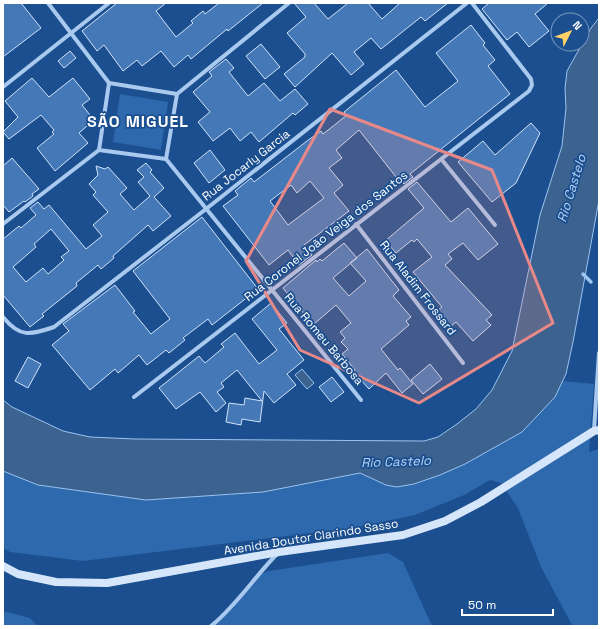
<svg xmlns="http://www.w3.org/2000/svg" width="602" height="629" font-family="'Space Grotesk',sans-serif">
	<rect width="100%" height="100%" fill="#1b4f8f"/>
	<g fill="#2e69ad">
		<path d="M 120,94 L 168,102 L 161,150 L 113,142 Z"/>
		<path d="M 563,381 L 594,384 L 589,452 L 599,449 L 599,626 L 574,626 L 571,623 L 541,567 L 518,508 L 501,483 L 490,480 L 464,495 L 415,515 L 353,528 L 83,561 L 10,552 L 3,548 L 3,471 L 38,485 L 146,500 L 263,492 L 360,473 L 386,485 L 397,487 L 414,484 L 440,475 L 465,464 L 522,432 L 555,397 Z"/>
		<path d="M 388,553 L 403,562 L 432,626 L 209,626 L 226,613 L 257,575 L 269,571 Z"/>
		<path d="M 3,611 L 30,618 L 37,626 L 3,626 Z"/>
	</g>
	<g fill="#3c6290" stroke="#9cc4f0">
		<path d="M 599,18 L 599,200 L 573,342 L 566,374 L 555,397 L 522,432 L 465,464 L 440,475 L 414,484 L 397,487 L 386,485 L 360,473 L 263,492 L 146,500 L 38,485 L 3,471 L 3,400 L 12,407 L 63,431 L 90,437 L 135,439 L 424,441 L 438,437 L 457,424 L 476,409 L 492,390 L 512,351 L 540,215 L 562,146 L 566,108 L 565,88 L 567,71 L 591,28 Z"/>
		<path d="M 302,369 L 314,383 L 307,389 L 295,375 Z"/>
	</g>
	<g fill="none" stroke-linecap="round" stroke-linejoin="round">
		<path stroke="#9cc4f0" stroke-width="3.5" d="M 583,274 L 591,282"/>
	</g>
	<g fill="#4478b7" stroke="#cfe3fa" fill-rule="evenodd">
		<path d="M 3,3 L 21,3 L 41,28 L 3,57 Z"/>
		<path d="M 117,3 L 166,3 L 156,11 L 176,37 L 193,23 L 191,21 L 203,11 L 205,14 L 219,3 L 263,3 L 228,31 L 227,29 L 191,59 L 188,55 L 174,67 L 161,51 L 142,66 L 137,60 L 123,71 L 104,45 L 97,51 L 82,31 Z"/>
		<path d="M 294,3 L 314,3 L 328,19 L 348,3 L 368,3 L 382,19 L 400,3 L 448,3 L 425,21 L 421,17 L 381,49 L 371,38 L 354,52 L 364,64 L 351,75 L 332,53 L 295,87 L 284,74 L 305,57 L 305,54 L 287,33 L 306,17 Z"/>
		<path d="M 489,3 L 548,3 L 535,14 L 549,31 L 529,47 L 517,32 L 507,40 L 482,9 Z"/>
		<path d="M 471,25 L 485,43 L 483,45 L 495,60 L 488,66 L 510,94 L 410,174 L 413,177 L 404,184 L 401,181 L 400,182 L 359,130 L 336,150 L 342,158 L 329,168 L 343,185 L 334,193 L 349,211 L 304,245 L 312,255 L 299,265 L 288,250 L 269,265 L 223,206 L 238,195 L 235,191 L 251,178 L 254,182 L 307,141 L 321,131 L 323,134 L 332,127 L 347,115 L 344,112 L 396,70 L 425,107 L 458,81 L 436,53 ZM 310,181 L 324,198 L 288,225 L 270,201 L 291,185 L 297,193 Z"/>
		<path d="M 261,44 L 280,67 L 265,79 L 246,56 Z"/>
		<path d="M 70,51 L 76,58 L 64,68 L 58,61 Z"/>
		<path d="M 226,59 L 234,68 L 229,72 L 248,96 L 264,83 L 280,101 L 295,89 L 308,104 L 295,115 L 293,113 L 259,142 L 251,132 L 240,141 L 230,128 L 213,141 L 198,122 L 210,112 L 193,92 L 212,76 L 209,72 Z"/>
		<path d="M 32,78 L 49,97 L 73,78 L 90,99 L 82,105 L 94,120 L 79,133 L 88,143 L 55,171 L 37,148 L 54,134 L 52,132 L 54,130 L 41,115 L 9,139 L 3,132 L 18,117 L 5,101 Z"/>
		<path d="M 531,123 L 540,133 L 516,183 L 492,202 L 458,162 L 483,141 L 495,155 Z"/>
		<path d="M 210,150 L 225,170 L 209,183 L 194,163 Z"/>
		<path d="M 12,158 L 39,189 L 32,194 L 33,196 L 25,202 L 24,201 L 9,212 L 3,205 L 3,166 Z"/>
		<path d="M 146,163 L 152,170 L 150,172 L 164,188 L 154,197 L 171,216 L 153,231 L 148,225 L 113,256 L 114,258 L 101,269 L 98,265 L 76,283 L 77,286 L 42,314 L 44,316 L 30,327 L 3,295 L 3,239 L 19,226 L 21,228 L 36,215 L 30,208 L 38,202 L 44,209 L 49,205 L 86,249 L 102,236 L 93,225 L 108,212 L 93,195 L 96,192 L 89,184 L 98,175 L 96,166 L 105,169 L 108,167 L 127,188 L 120,194 L 134,210 L 150,196 L 138,182 L 144,177 L 137,170 ZM 51,229 L 69,251 L 61,257 L 64,260 L 48,274 L 43,268 L 26,282 L 13,267 L 36,247 L 34,244 Z"/>
		<path d="M 417,182 L 451,222 L 468,208 L 498,244 L 478,260 L 463,243 L 448,254 L 452,259 L 445,265 L 492,315 L 486,320 L 491,325 L 473,341 L 456,322 L 450,327 L 437,311 L 442,307 L 413,272 L 432,257 L 417,239 L 414,242 L 412,240 L 396,253 L 385,241 L 424,208 L 408,189 Z"/>
		<path d="M 202,217 L 258,289 L 212,325 L 208,319 L 183,338 L 185,340 L 169,353 L 166,350 L 147,365 L 139,355 L 118,373 L 115,369 L 90,390 L 52,345 L 69,331 L 63,324 L 115,285 L 135,311 L 133,312 L 151,334 L 170,319 L 133,271 Z"/>
		<path d="M 344,243 L 357,258 L 333,278 L 349,296 L 366,281 L 350,263 L 367,249 L 399,290 L 393,296 L 411,317 L 406,321 L 409,325 L 381,349 L 398,370 L 400,368 L 413,384 L 402,393 L 386,373 L 369,389 L 353,371 L 355,370 L 342,354 L 348,349 L 341,342 L 345,338 L 340,332 L 351,323 L 336,305 L 313,325 L 283,288 L 316,260 L 317,262 L 320,259 L 322,261 Z"/>
		<path d="M 271,303 L 287,323 L 279,329 L 304,360 L 287,374 L 296,385 L 274,403 L 264,391 L 260,422 L 242,419 L 241,425 L 226,422 L 229,403 L 244,405 L 245,398 L 262,401 L 237,370 L 221,383 L 224,387 L 217,392 L 226,403 L 216,412 L 200,392 L 176,409 L 159,388 L 199,356 L 205,363 L 224,347 L 221,344 L 235,333 L 259,364 L 277,350 L 252,319 Z"/>
		<path d="M 28,357 L 41,364 L 28,388 L 15,381 Z"/>
		<path d="M 430,364 L 442,379 L 423,394 L 411,380 Z"/>
		<path d="M 332,377 L 344,392 L 331,402 L 319,387 Z"/>
	</g>
	<g fill="none" stroke-linecap="round" stroke-linejoin="round">
		<g stroke="#a9c9ee" stroke-width="4">
			<path d="M 48,3 L 109,83"/>
			<path d="M 109,83 L 177,94 L 166,159 L 99,150 Z"/>
			<path d="M 3,87 L 109,3"/>
			<path d="M 177,94 L 289,3"/>
			<path d="M 166,159 L 361,400"/>
			<path d="M 442,160 L 495,225"/>
			<path d="M 3,224 L 99,150"/>
			<path d="M 356,224 L 463,363"/>
			<path d="M 3,317 C 20,338 30,335 54,327 L 206,209 L 467,3"/>
			<path d="M 134,397 L 529,91 L 532,85 L 531,79 L 472,3"/>
			<path d="M 594,430 L 599,353"/>
			<path d="M 211,626 C 236,606 255,576 278,553"/>
		</g>
		<path stroke="#d6e6fa" stroke-width="8" d="M 3,566 L 18,574 L 56,582 L 107,583 L 279,552 L 403,535 L 445,521 L 481,502 L 594,431 L 599,430"/>
	</g>
	<path fill="#e88989" fill-opacity="0.2" stroke="#e88989" stroke-width="3" stroke-linejoin="round" d="M 330,109 L 492,170 L 553,323 L 419,403 L 300,350 L 246,261 Z"/>
	<g text-anchor="middle" stroke-width="3.5" stroke-linejoin="round" paint-order="stroke">
		<g font-size="12" fill="#fff" stroke="#1b4f8f">
			<text transform="translate(246 165) rotate(-38)" y="4">Rua Jocarly Garcia</text>
			<text transform="translate(326 236) rotate(-38)" y="4">Rua Coronel João Veiga dos Santos</text>
			<text transform="translate(418 288) rotate(52)" y="4">Rua Aladim Frossard</text>
			<text transform="translate(324 339) rotate(50)" y="4">Rua Romeu Barbosa</text>
			<text transform="translate(311 537) rotate(-9)" y="4">Avenida Doutor Clarindo Sasso</text>
		</g>
		<g font-size="13" font-style="italic" fill="#b5d3f5" stroke="#1b4f8f">
			<text transform="translate(571 188) rotate(-73)" y="5">Rio Castelo</text>
			<text transform="translate(396 461) rotate(-2)" y="5">Rio Castelo</text>
		</g>
		<g font-size="16" font-weight="bold" letter-spacing="1" fill="#fff" stroke="#1b4f8f">
			<text x="138" y="127">SÃO MIGUEL</text>
		</g>
	</g>
	<rect width="602" height="629" fill="none" stroke="#ffffff" stroke-width="8"/>
	<g transform="translate(570 32) rotate(48)"><circle r="19" fill="#1b4f8f" stroke="#7695bc"/>
	<path d="M0-3L7 15L0 10L-7 15Z" fill="#ffd166"/>
	<text y="-6" font-size="11" font-weight="bold" text-anchor="middle" fill="#ffffff">N</text>
	</g>
	<path d="M462 609v6h91v-6" fill="none" stroke="#ffffff" stroke-width="2"/>
	<text x="468" y="609" font-size="12" fill="#ffffff" stroke="#1b4f8f" stroke-width="3" paint-order="stroke">50 m</text>
</svg>
